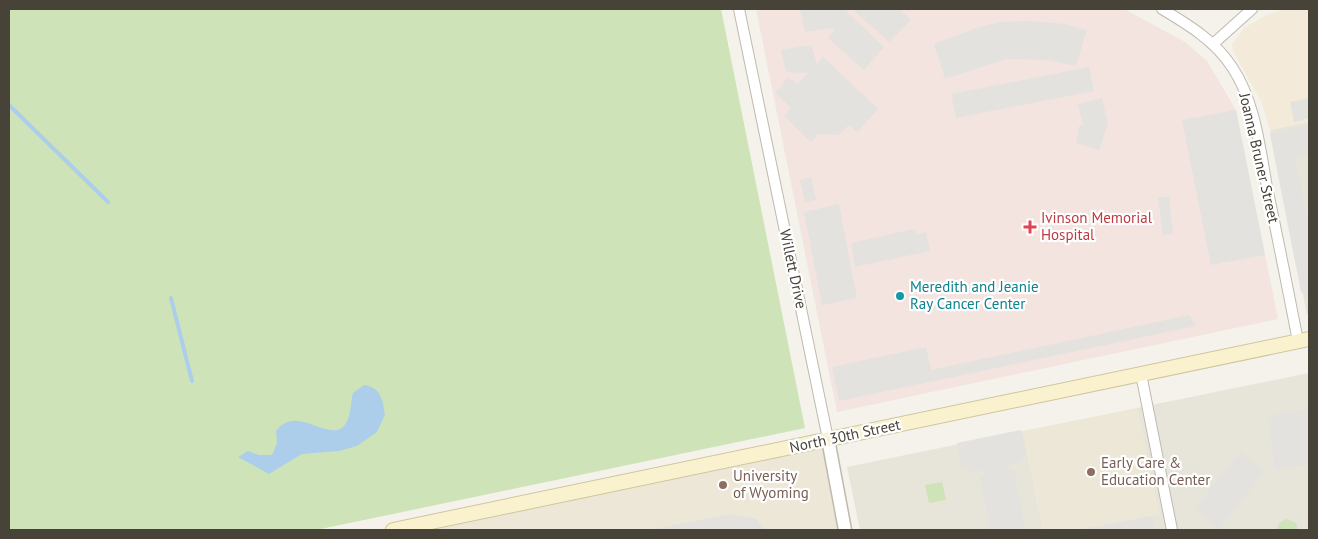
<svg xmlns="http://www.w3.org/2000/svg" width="1318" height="539" font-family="'PT Sans',sans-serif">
	<rect width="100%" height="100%" fill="#f4f2eb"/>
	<g fill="#e7e4da">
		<path d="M 1309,122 L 1309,314 L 1307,315 L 1270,130 Z"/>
		<path d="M 1309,373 L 1309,530 L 1074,530 L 1159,514 L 1137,408 Z"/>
		<path d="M 1023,431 L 1043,530 L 860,530 L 847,467 Z"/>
	</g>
	<path fill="#f3ead9" d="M 1286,9 L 1309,9 L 1309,122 L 1270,130 L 1262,103 L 1233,51 L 1232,45 L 1244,28 L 1266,15 Z"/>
	<g fill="#ece7d6">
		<path d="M 1137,408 L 1159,514 L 1074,530 L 1043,530 L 1023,431 Z"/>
		<path d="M 828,439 L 845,530 L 392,530 Z"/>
	</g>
	<path fill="#f3e4e0" d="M 756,9 L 1124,9 L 1185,42 L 1207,61 L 1236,110 L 1278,319 L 837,412 Z"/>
	<g fill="#cee4b8">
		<path d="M 9,9 L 721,9 L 805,428 L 316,530 L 9,530 Z"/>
		<path d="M 942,482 L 946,500 L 929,503 L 925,485 Z"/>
		<path d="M 1287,519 L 1296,523 L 1298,530 L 1276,530 L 1280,522 Z"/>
	</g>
	<g fill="#e3e2df">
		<path d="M 807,9 L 844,9 L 884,47 L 864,70 L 828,38 L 835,30 L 831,28 L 805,32 L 800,10 Z"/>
		<path d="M 852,9 L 899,9 L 911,20 L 889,42 Z"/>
		<path d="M 1032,21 L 1064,24 L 1087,30 L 1076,66 L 1047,60 L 1006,59 L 945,79 L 934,44 L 976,28 L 1000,22 Z"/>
		<path d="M 811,45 L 817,64 L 823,57 L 878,109 L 857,132 L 849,125 L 838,135 L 818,134 L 811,142 L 784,116 L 791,108 L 776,93 L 788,77 L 797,84 L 808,73 L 786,72 L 781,50 Z"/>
		<path d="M 1089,67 L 1094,91 L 956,118 L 951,94 Z"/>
		<path d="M 1102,98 L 1108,124 L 1099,150 L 1076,143 L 1079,126 L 1083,125 L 1078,104 Z"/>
		<path d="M 1309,98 L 1309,118 L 1294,122 L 1290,102 Z"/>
		<path d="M 1236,110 L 1265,255 L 1211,265 L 1182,120 Z"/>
		<path d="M 1309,125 L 1309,154 L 1295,157 L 1309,227 L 1309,295 L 1301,292 L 1270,134 Z"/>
		<path d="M 811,177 L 816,200 L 805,202 L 800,180 Z"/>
		<path d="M 1169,196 L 1173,234 L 1163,235 L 1158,198 Z"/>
		<path d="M 839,204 L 857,298 L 822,305 L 804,212 Z"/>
		<path d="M 914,229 L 917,234 L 926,232 L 930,251 L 855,267 L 851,243 Z"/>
		<path d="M 1189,315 L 1196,326 L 839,401 L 832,367 L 926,347 L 931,370 Z"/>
		<path d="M 1309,410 L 1309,465 L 1274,469 L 1269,420 L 1273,416 L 1283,412 Z"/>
		<path d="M 1021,430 L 1026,456 L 1021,458 L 1022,462 L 1008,465 L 1006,468 L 1014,470 L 1025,530 L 990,530 L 980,477 L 984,476 L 986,472 L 982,470 L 970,473 L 969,468 L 962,469 L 957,443 Z"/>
		<path d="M 1240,452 L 1265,471 L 1219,529 L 1195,509 Z"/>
		<path d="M 732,514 L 756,519 L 766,530 L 648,530 Z"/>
		<path d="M 1152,516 L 1155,530 L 1083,530 Z"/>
	</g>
	<path fill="#adceea" d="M 364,385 C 381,387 383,400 385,415 L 377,432 L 357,446 L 339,451 L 302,454 L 269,474 L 238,457 L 248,451 L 259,455 L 272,455 L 277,443 L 276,431 C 298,402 331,447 346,423 C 352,413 350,403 353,393 Z"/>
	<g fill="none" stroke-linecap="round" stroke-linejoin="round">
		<g stroke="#adceea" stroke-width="4">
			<path d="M 9,105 L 108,202"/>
			<path d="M 171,298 L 192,381"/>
		</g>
		<g stroke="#bfbaae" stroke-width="12">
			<g id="minor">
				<path d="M 739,9 L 828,439"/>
				<path d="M 1162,9 C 1189,25 1215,41 1232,67 C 1255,101 1260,148 1267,187 C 1278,239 1288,290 1298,341"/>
				<path d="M 1213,44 L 1252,9"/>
				<path d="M 1141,374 L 1172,530"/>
			</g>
		</g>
		<g stroke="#bfbaae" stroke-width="15">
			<path id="tertiary" d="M 828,439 L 845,530"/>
		</g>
		<g stroke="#cfc69f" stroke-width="16">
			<path id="secondary" d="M 393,530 L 1309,339"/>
		</g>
		<use href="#minor" stroke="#fff" stroke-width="10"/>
		<use href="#tertiary" stroke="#fff" stroke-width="12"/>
		<use href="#secondary" stroke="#faf2cf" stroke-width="14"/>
	</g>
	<path fill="#e0444e" stroke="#fff" stroke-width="2" d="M1027.5 219.5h5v5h5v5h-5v5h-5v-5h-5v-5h5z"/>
	<circle fill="#0f9aa8" stroke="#fff" stroke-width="2" cx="900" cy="296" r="5"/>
	<g fill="#8d6e63" stroke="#fff" stroke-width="2">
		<circle cx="1091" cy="472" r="5"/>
		<circle cx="723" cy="485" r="5"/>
	</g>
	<g text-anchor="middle" stroke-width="4.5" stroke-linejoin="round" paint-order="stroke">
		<g font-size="15" fill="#484339" stroke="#fff">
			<text transform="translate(1259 158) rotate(77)" y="5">Joanna Bruner Street</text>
			<text transform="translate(793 269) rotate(78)" y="5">Willett Drive</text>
			<text transform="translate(845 436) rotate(-12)" y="5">North 30th Street</text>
		</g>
		<g font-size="15" fill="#be3a42" stroke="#fff" text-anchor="start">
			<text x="1041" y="223">Ivinson Memorial<tspan x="1041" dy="17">Hospital</tspan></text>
		</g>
		<g font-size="15" fill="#0d838f" stroke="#fff" text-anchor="start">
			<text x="910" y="292">Meredith and Jeanie<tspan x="910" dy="17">Ray Cancer Center</tspan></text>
		</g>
		<g font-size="15" fill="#785e54" stroke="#fff" text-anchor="start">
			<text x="1101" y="468">Early Care &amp;<tspan x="1101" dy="17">Education Center</tspan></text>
			<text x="733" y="481">University<tspan x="733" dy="17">of Wyoming</tspan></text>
		</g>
	</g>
	<rect width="1318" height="539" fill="none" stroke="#484339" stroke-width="20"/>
</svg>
